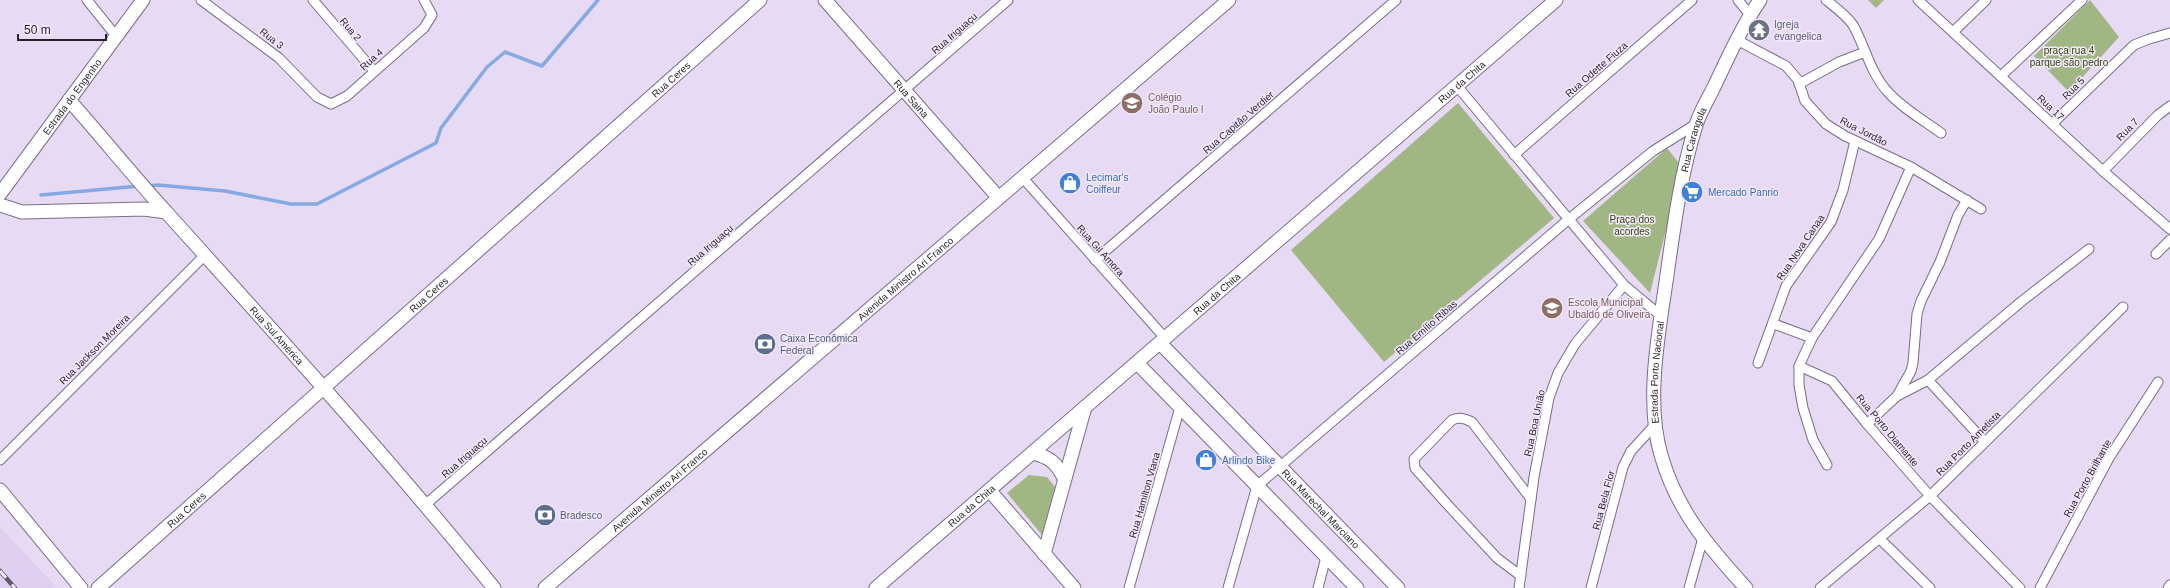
<svg xmlns="http://www.w3.org/2000/svg" width="2170" height="588" font-family="Arial,sans-serif">
	<rect width="100%" height="100%" fill="#e7daf4"/>
	<path fill="#dfcff0" d="M 0,527 L 57,588 L 0,588 Z"/>
	<g fill="#a0b783">
		<path d="M 1868,0 L 1884,0 L 1876,8 Z"/>
		<path d="M 2090,0 L 2119,37 L 2069,92 L 2034,56 Z"/>
		<path d="M 1458,103 L 1554,218 L 1384,362 L 1291,250 Z"/>
		<path d="M 1667,148 L 1682,167 L 1650,293 L 1583,221 Z"/>
		<path d="M 1029,475 L 1047,477 L 1055,487 L 1042,535 L 1007,493 Z"/>
	</g>
	<g fill="none" stroke-linecap="round" stroke-linejoin="round">
		<g stroke="#85aae1" stroke-width="3.5">
			<path d="M 147,186 L 158,185 L 225,191 L 291,204 L 317,204 L 436,143 L 441,128 L 487,67 L 505,52 L 542,66 L 598,0"/>
			<path d="M 41,195 L 139,186"/>
		</g>
		<g stroke="#796e85" stroke-width="11">
			<g id="street">
				<path d="M 87,0 L 116,36"/>
				<path d="M 201,0 L 279,58 L 317,97 L 331,104 L 347,96 L 424,28 L 432,15 L 424,0"/>
				<path d="M 313,0 L 374,71"/>
				<path d="M 1738,0 L 1750,15"/>
				<path d="M 1826,0 C 1835,7 1846,15 1853,25 C 1865,46 1870,72 1887,91 C 1902,108 1923,120 1941,133"/>
				<path d="M 1918,0 L 2103,171 L 2170,229"/>
				<path d="M 1953,32 L 1986,0"/>
				<path d="M 1737,40 L 1786,66 L 1798,80 L 1805,101 L 1826,124 L 1845,136 L 1911,167 L 1981,209"/>
				<path d="M 2001,76 L 2082,0"/>
				<path d="M 1799,84 L 1839,62 L 1865,52"/>
				<path d="M 1457,86 L 1624,285 L 1661,316"/>
				<path d="M 2052,124 L 2134,45 L 2149,39 L 2170,33"/>
				<path d="M 1514,155 L 1692,0"/>
				<path d="M 2103,171 L 2158,115 L 2170,106"/>
				<path d="M 1022,177 L 1165,338"/>
				<path d="M 2156,254 L 2170,240"/>
				<path d="M 1095,260 L 1396,0"/>
				<path d="M 1774,324 L 1812,338"/>
				<path d="M 1758,363 L 1786,286 L 1831,222 L 1843,190 L 1855,141"/>
				<path d="M 1799,366 L 1832,381 L 1867,424 L 1930,496 L 2020,588"/>
				<path d="M 1928,380 L 1985,442"/>
				<path d="M 1897,396 L 1911,371 L 1913,363 L 1917,314 L 1921,301 L 1940,262 L 1958,215 L 1967,200"/>
				<path d="M 1867,424 L 1897,396 L 1928,380 L 2022,301 L 2089,249"/>
				<path d="M 0,460 L 205,255"/>
				<path d="M 1827,465 L 1813,440 L 1803,408 L 1799,385 L 1799,366 L 1812,338 L 1879,239 L 1911,167"/>
				<path d="M 425,505 L 1008,0"/>
				<path d="M 1880,539 L 1930,588"/>
				<path d="M 1521,576 L 1497,558 L 1446,503 L 1415,468 L 1414,459 L 1452,420 C 1459,417 1464,418 1472,422 L 1531,499"/>
				<path d="M 1129,588 L 1180,407"/>
				<path d="M 1228,588 L 1257,486 L 1569,219 L 1653,151 L 1696,124"/>
				<path d="M 1318,588 L 1326,557"/>
				<path d="M 1519,588 L 1534,477 L 1549,398 L 1558,373 L 1575,344 L 1624,285"/>
				<path d="M 1591,588 L 1623,467 L 1631,451 L 1654,426"/>
				<path d="M 1689,588 L 1703,538"/>
				<path d="M 1820,588 L 1930,496 L 2123,307"/>
				<path d="M 2040,588 L 2109,458 L 2158,382"/>
				<path d="M 2168,588 L 2170,585"/>
			</g>
		</g>
		<g stroke="#796e85" stroke-width="15">
			<g id="secondary">
				<path id="s1" d="M 825,0 L 998,197"/>
				<path id="s2" d="M 69,100 C 102,137 133,176 167,213 C 278,336 389,459 494,588"/>
				<path id="s3" d="M 0,194 L 143,0"/>
				<path d="M 0,205 L 22,212 L 144,209 L 166,212"/>
				<path id="s4" d="M 1160,343 L 1398,588"/>
				<path d="M 1137,363 L 1357,588"/>
				<path d="M 1033,453 C 1049,457 1057,463 1064,478"/>
				<path d="M 0,490 L 81,588"/>
				<path d="M 990,491 L 1074,588"/>
				<path d="M 1044,554 L 1085,407"/>
				<path id="s5" d="M 98,588 L 760,0"/>
				<path id="s6" d="M 545,588 L 1229,0"/>
				<path id="s7" d="M 876,588 L 1556,0"/>
				<path id="s8" d="M 1746,588 C 1708,546 1677,511 1661,455 C 1645,401 1659,331 1667,275 C 1674,225 1681,173 1696,125 C 1700,112 1708,99 1714,87 C 1728,57 1742,27 1760,0"/>
			</g>
		</g>
		<use href="#street" stroke="#fff" stroke-width="9"/>
		<use href="#secondary" stroke="#fff" stroke-width="13"/>
		<g stroke="#625b6a" stroke-width="4.5">
			<path id="rail" d="M 0,571 L 15,588"/>
		</g>
		<use href="#rail" stroke="#f3e8fe" stroke-width="3" stroke-dasharray="9" stroke-linecap="butt"/>
	</g>
	<defs>
		<g id="temple-disc" transform="scale(1.15)"><circle r="9.5" fill="#6b7280" stroke="#f3e8fe"/><path d="M0-6L5-2H3V0L6.5 2.5H4V6H1.5V3h-3V6H-4V2.5H-6.5L-3 0V-2H-5Z" fill="#fff"/></g>
		<g id="university-disc" transform="scale(1.15)"><circle r="9.5" fill="#8d6e63" stroke="#f3e8fe"/><path d="M0-5L7-2L0 1L-7-2ZM-4 1L0 2.5L4 1V4Q0 6-4 4Z" fill="#fff"/></g>
		<g id="shop-disc" transform="scale(1.15)"><circle r="9.5" fill="#3f7fe0" stroke="#f3e8fe"/><path d="M-5-2.5h2.3a2.7 3.5 0 0 1 5.4 0H5L5.5 6h-11ZM-1.5-2.5h3a1.5 2.3 0 0 0-3 0Z" fill="#fff"/></g>
		<g id="supermarket-disc" transform="scale(1.15)"><circle r="9.5" fill="#3f7fe0" stroke="#f3e8fe"/><path d="M-6-5.5h2.5l.6 2H6L4.5 2H-2.5L-4.4-4H-6ZM-1.5 3.2a1.3 1.3 0 1 0 .1 0ZM3 3.2a1.3 1.3 0 1 0 .1 0Z" fill="#fff"/></g>
		<g id="school-disc" transform="scale(1.15)"><circle r="9.5" fill="#8d6e63" stroke="#f3e8fe"/><path d="M0-5L7-2L0 1L-7-2ZM-4 1L0 2.5L4 1V4Q0 6-4 4Z" fill="#fff"/></g>
		<g id="bank-disc" transform="scale(1.15)"><circle r="9.5" fill="#5c6f8a" stroke="#f3e8fe"/><path d="M-6-4H6V4H-6ZM0-2.3a2.3 2.3 0 1 0 0 4.6a2.3 2.3 0 1 0 0-4.6Z" fill="#fff"/></g>
	</defs>
	<g fill-rule="evenodd">
		<use href="#temple-disc" x="1759" y="30"/>
		<use href="#university-disc" x="1132" y="103"/>
		<use href="#shop-disc" x="1070" y="183"/>
		<use href="#supermarket-disc" x="1692" y="192"/>
		<use href="#school-disc" x="1552" y="308"/>
		<use href="#bank-disc" x="765" y="344"/>
		<use href="#shop-disc" x="1206" y="460"/>
		<use href="#bank-disc" x="545" y="515"/>
	</g>
	<g text-anchor="middle" stroke-width="3" stroke-linejoin="round" paint-order="stroke">
		<g font-size="10" fill="#5b616d" stroke="#f3e8fe" text-anchor="start">
			<text x="1774" y="28">Igreja<tspan x="1774" dy="12">evangelica</tspan></text>
		</g>
		<g font-size="10" fill="#241f29" stroke="#f3e8fe">
			<text transform="translate(351 29) rotate(50)" y="4">Rua 2</text>
			<text transform="translate(954 33) rotate(-41)" y="4">Rua Iriguaçu</text>
			<text transform="translate(272 38) rotate(38)" y="4">Rua 3</text>
			<text transform="translate(371 59) rotate(-42)" y="4">Rua 4</text>
			<text transform="translate(1596 69) rotate(-41)" y="4">Rua Odette Fiuza</text>
			<text dy="4" stroke="none"><textPath href="#s5" startOffset="766">Rua Ceres</textPath></text>
			<text dy="4" stroke="none"><textPath href="#s7" startOffset="774">Rua da Chita</textPath></text>
			<text transform="translate(2073 88) rotate(-45)" y="4">Rua 5</text>
			<text dy="4" stroke="none"><textPath href="#s3" startOffset="121">Estrada do Engenho</textPath></text>
			<text dy="4" stroke="none"><textPath href="#s1" startOffset="131">Rua Saina</textPath></text>
			<text transform="translate(2051 107) rotate(43)" y="4">Rua 17</text>
			<text transform="translate(1238 122) rotate(-41)" y="4">Rua Capitão Verdier</text>
			<text transform="translate(2127 129) rotate(-46)" y="4">Rua 7</text>
			<text transform="translate(1864 131) rotate(27)" y="4">Rua Jordão</text>
			<text dy="4" stroke="none"><textPath href="#s8" startOffset="479">Rua Carangola</textPath></text>
			<text transform="translate(710 245) rotate(-41)" y="4">Rua Iriguaçu</text>
			<text transform="translate(1800 247) rotate(-56)" y="4">Rua Nova Canaa</text>
			<text transform="translate(1101 250) rotate(48)" y="4">Rua Gil Amora</text>
			<text dy="4" stroke="none"><textPath href="#s6" startOffset="475">Avenida Ministro Ari Franco</textPath></text>
			<text dy="4" stroke="none"><textPath href="#s5" startOffset="442">Rua Ceres</textPath></text>
			<text dy="4" stroke="none"><textPath href="#s7" startOffset="450">Rua da Chita</textPath></text>
			<text transform="translate(1426 327) rotate(-41)" y="4">Rua Emílio Ribas</text>
			<text dy="4" stroke="none"><textPath href="#s2" startOffset="314">Rua Sul América</textPath></text>
			<text transform="translate(94 349) rotate(-45)" y="4">Rua Jackson Moreira</text>
			<text dy="4" stroke="none"><textPath href="#s8" startOffset="243">Estrada Porto Nacional</textPath></text>
			<text transform="translate(1534 423) rotate(-78)" y="4">Rua Boa União</text>
			<text transform="translate(1888 430) rotate(50)" y="4">Rua Porto Diamante</text>
			<text transform="translate(1968 443) rotate(-45)" y="4">Rua Porto Ametista</text>
			<text transform="translate(464 457) rotate(-41)" y="4">Rua Iriguaçu</text>
			<text transform="translate(2087 478) rotate(-61)" y="4">Rua Porto Brilhante</text>
			<text dy="4" stroke="none"><textPath href="#s6" startOffset="151">Avenida Ministro Ari Franco</textPath></text>
			<text transform="translate(1144 495) rotate(-74)" y="4">Rua Hamilton Viana</text>
			<text transform="translate(1603 500) rotate(-75)" y="4">Rua Bela Flor</text>
			<text dy="4" stroke="none"><textPath href="#s7" startOffset="126">Rua da Chita</textPath></text>
			<text dy="4" stroke="none"><textPath href="#s4" startOffset="231">Rua Marechal Marciano</textPath></text>
			<text dy="4" stroke="none"><textPath href="#s5" startOffset="118">Rua Ceres</textPath></text>
		</g>
		<g font-size="10" fill="#314800" stroke="#f3e8fe">
			<text x="2069" y="54">praça rua 4<tspan x="2069" dy="12">parque são pedro</tspan></text>
			<text x="1632" y="223">Praça dos<tspan x="1632" dy="12">acordes</tspan></text>
		</g>
		<g font-size="10" fill="#785e54" stroke="#f3e8fe" text-anchor="start">
			<text x="1148" y="101">Colégio<tspan x="1148" dy="12">João Paulo I</tspan></text>
			<text x="1568" y="306">Escola Municipal<tspan x="1568" dy="12">Ubaldo de Oliveira</tspan></text>
		</g>
		<g font-size="10" fill="#366cbe" stroke="#f3e8fe" text-anchor="start">
			<text x="1086" y="181">Lecimar's<tspan x="1086" dy="12">Coiffeur</tspan></text>
			<text x="1708" y="196">Mercado Panrio</text>
			<text x="1222" y="464">Arlindo Bike</text>
		</g>
		<g font-size="10" fill="#4e5e75" stroke="#f3e8fe" text-anchor="start">
			<text x="780" y="342">Caixa Econômica<tspan x="780" dy="12">Federal</tspan></text>
			<text x="560" y="519">Bradesco</text>
		</g>
	</g>
	<path d="M18 34v6h88v-6" fill="none" stroke="#241f29" stroke-width="2"/>
	<text x="24" y="34" font-size="12" fill="#241f29" stroke="#f3e8fe" stroke-width="3" paint-order="stroke">50 m</text>
</svg>
